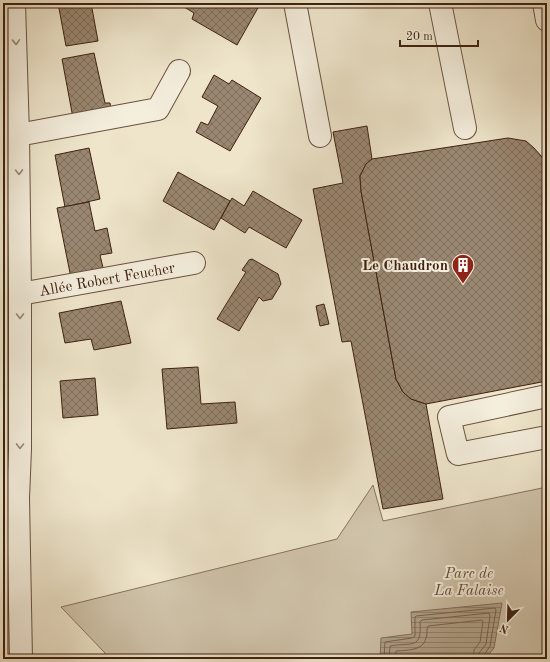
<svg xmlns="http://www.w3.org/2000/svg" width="550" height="662" font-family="'Old Standard TT',serif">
	<defs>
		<pattern id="water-rules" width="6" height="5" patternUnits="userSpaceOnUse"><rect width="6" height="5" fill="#b2a28b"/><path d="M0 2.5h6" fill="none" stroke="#928470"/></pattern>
		<pattern id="building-cross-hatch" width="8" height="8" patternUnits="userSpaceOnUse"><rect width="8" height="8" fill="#9a8771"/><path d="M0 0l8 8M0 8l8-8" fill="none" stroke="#7f6e5b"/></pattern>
	</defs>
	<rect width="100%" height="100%" fill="#eee5cb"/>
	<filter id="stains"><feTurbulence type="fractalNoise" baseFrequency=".005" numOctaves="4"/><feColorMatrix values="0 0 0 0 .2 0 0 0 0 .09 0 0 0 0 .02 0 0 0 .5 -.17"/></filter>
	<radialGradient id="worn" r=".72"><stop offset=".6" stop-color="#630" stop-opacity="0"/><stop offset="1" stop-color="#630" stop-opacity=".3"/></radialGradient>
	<path fill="#d0c4ab" stroke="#88725e" d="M 373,485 L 383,521 L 547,487 L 547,659 L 106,659 L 105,653 L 61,607 L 337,539 Z"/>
	<path fill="url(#water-rules)" stroke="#846e5a" d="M 502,603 L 494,648 L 487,657 L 488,659 L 380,659 L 381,638 L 412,634 L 411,612 Z"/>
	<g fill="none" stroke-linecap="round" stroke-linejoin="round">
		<g stroke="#78624e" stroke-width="1">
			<path d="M 384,659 L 385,642 L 412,638 L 415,636 L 415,617 L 416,616 L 495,608 L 496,610 L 490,646 L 484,655 L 484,659"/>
			<path d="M 389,659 L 390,646 C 412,642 422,650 420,622 L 422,620 L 489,613 L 490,616 L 486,644 L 479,653 L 479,659"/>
			<path d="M 395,659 L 396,651 C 407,650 423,651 426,638 C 428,634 426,629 428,626 L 482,620 L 483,622 L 480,642 L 474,650 L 473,659"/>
		</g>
	</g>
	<g fill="url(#building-cross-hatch)" stroke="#3f2110">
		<path d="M 58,3 L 91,3 L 98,41 L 66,46 Z"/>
		<path d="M 182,3 L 254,3 L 259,6 L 237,45 L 192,19 L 194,13 L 181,5 Z"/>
		<path d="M 94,53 L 105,103 L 110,103 L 111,110 L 73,118 L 62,59 Z"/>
		<path d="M 214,75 L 229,84 L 232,80 L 261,98 L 230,151 L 196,132 L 201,122 L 208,125 L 218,106 L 202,97 Z"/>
		<path d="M 367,126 L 372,159 L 366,164 L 360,176 L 361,191 L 396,379 L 403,392 L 411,399 L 426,404 L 443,499 L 383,509 L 351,341 L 342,342 L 313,189 L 343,183 L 333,132 Z"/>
		<path d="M 508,138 L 526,141 L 534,148 L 543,158 L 547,169 L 547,381 L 426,404 L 411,399 L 403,392 L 396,379 L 361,191 L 360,176 L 366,164 L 372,159 Z"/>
		<path d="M 89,148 L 100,199 L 65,207 L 55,155 Z"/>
		<path d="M 178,172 L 230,201 L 214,230 L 163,201 Z"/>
		<path d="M 253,191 L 302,220 L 286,248 L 249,227 L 245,233 L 221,218 L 232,198 L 244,206 Z"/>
		<path d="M 89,202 L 95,231 L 107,228 L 112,253 L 100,255 L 104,272 L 71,278 L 57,208 Z"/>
		<path d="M 252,259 L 278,274 L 281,284 L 272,299 L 263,301 L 259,297 L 239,331 L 217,319 L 246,272 L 242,270 L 249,260 Z"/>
		<path d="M 121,301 L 131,343 L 94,350 L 91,339 L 65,343 L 59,313 Z"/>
		<path d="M 324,304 L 329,324 L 320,326 L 316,306 Z"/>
		<path d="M 198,367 L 201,404 L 235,402 L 237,423 L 167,429 L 162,369 Z"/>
		<path d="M 95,378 L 98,415 L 63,418 L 60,381 Z"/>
		<path d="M 3,392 L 5,393 L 5,411 L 3,410 Z"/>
	</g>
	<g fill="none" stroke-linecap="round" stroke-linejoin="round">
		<g stroke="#6b523f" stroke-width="24">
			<g id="minor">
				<path d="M 14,3 L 18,135 L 20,294 L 20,449 L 18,498 L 21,659"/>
				<path d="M 295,3 L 320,136"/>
				<path d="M 440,3 L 465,128"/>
				<path d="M 544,3 L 547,20"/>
				<path d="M 18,135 L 158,109 L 179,71"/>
				<path d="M 20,294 L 194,263"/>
				<path d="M 547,396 L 449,417 L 458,454 L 547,437"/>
			</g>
		</g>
		<use href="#minor" stroke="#f4eedd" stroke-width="22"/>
	</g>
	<defs><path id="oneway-chevron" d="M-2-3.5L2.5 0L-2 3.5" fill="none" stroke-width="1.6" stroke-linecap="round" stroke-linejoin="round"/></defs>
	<g stroke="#9a8876">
		<use href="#oneway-chevron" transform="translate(16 42) rotate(88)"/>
		<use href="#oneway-chevron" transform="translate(19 172) rotate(89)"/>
		<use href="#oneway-chevron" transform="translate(20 316) rotate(90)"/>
		<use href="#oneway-chevron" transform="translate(20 446) rotate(91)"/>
	</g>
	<defs>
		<g id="building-pin" transform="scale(1.15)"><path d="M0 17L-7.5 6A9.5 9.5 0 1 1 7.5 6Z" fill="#8f2418" stroke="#f4eedd"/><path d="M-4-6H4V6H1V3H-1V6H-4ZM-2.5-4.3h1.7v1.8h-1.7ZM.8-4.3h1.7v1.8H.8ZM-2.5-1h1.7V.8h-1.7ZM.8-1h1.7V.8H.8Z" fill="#fff"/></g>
	</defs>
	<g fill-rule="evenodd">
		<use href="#building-pin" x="463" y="265"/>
	</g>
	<g text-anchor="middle" stroke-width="4" stroke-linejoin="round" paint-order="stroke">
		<g font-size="15" font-weight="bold" fill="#3f2110" stroke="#f4eedd" text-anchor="end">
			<text x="448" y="270">Le Chaudron</text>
		</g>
		<g font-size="15" fill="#3f2110" stroke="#f4eedd">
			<text transform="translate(107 279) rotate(-10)" y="5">Allée Robert Feucher</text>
		</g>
		<g font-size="15" font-style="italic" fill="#634a37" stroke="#f4eedd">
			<text x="469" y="578">Parc de<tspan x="469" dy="17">La Falaise</tspan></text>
		</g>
	</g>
	<rect width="550" height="662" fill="none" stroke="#eee5cb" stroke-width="16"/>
	<rect x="4" y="4" width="542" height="654" fill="none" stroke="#3f2110" stroke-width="2"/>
	<rect x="8" y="8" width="534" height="646" fill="none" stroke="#3f2110"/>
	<g transform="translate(508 620) rotate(203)" stroke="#f4eedd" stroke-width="3" paint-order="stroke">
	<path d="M0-3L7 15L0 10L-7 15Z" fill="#3f2110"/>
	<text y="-6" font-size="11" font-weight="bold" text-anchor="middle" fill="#3f2110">N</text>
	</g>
	<path d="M400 40v6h78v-6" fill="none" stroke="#3f2110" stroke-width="2"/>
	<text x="406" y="40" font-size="12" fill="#3f2110" stroke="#f4eedd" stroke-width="3" paint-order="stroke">20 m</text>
	<rect width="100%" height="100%" filter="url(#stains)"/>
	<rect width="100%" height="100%" fill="url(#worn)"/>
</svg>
